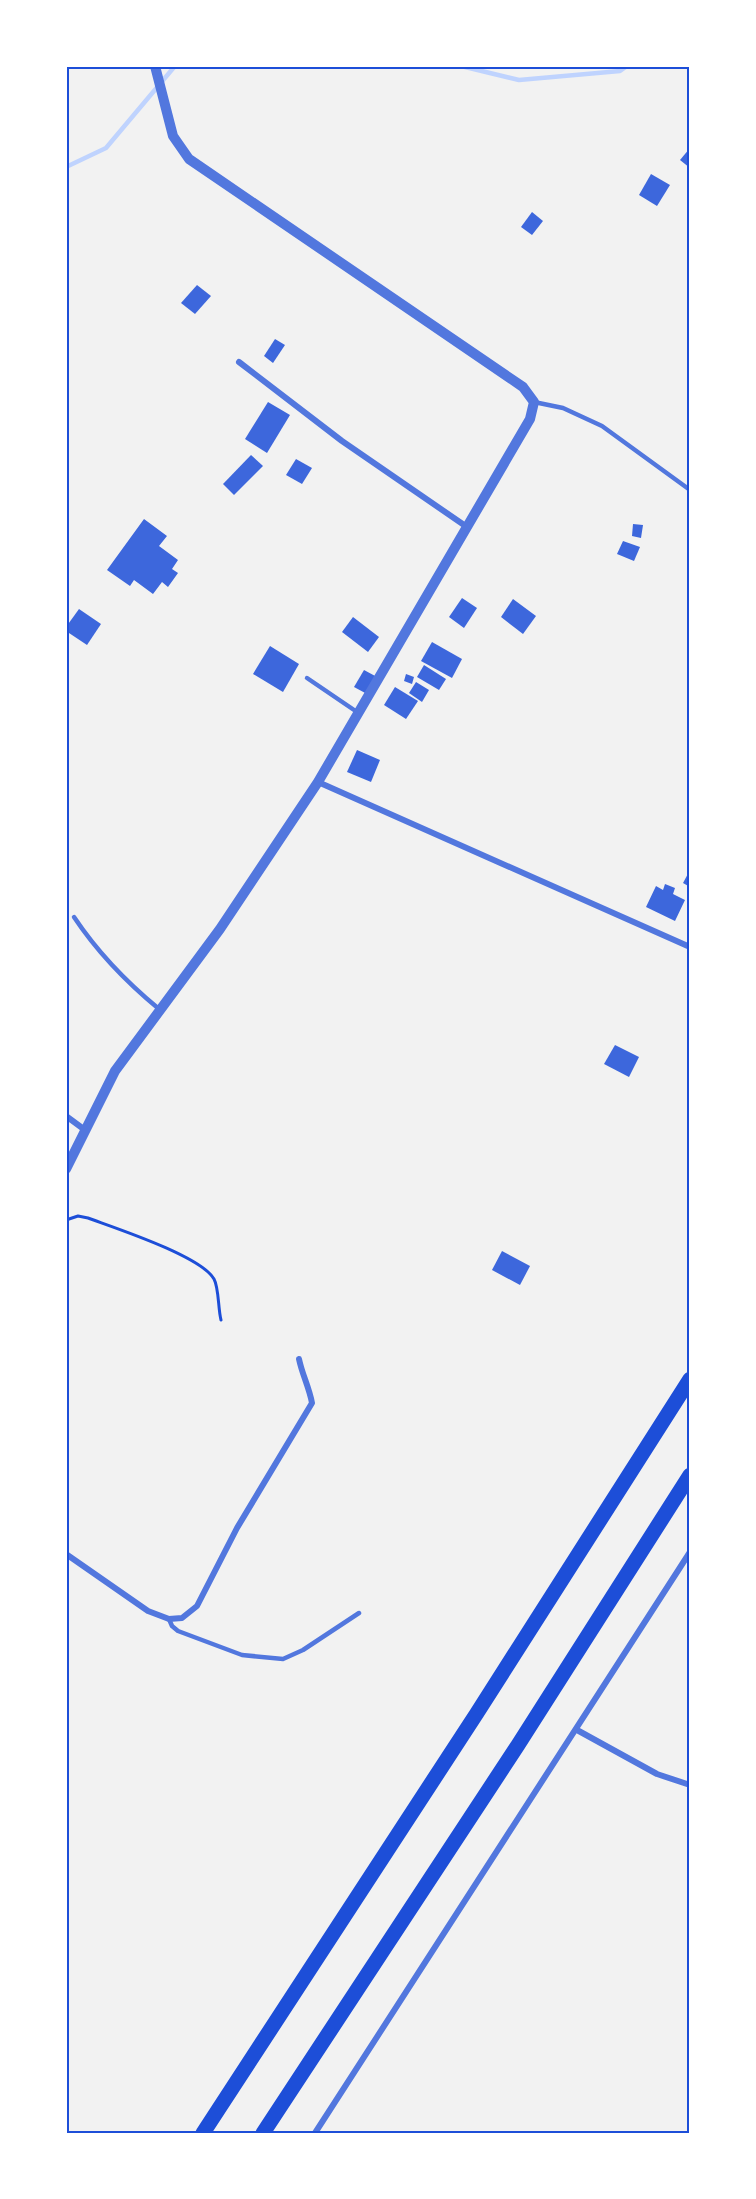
<svg xmlns="http://www.w3.org/2000/svg" width="756" height="2199" font-family="Commissioner,sans-serif">
	<rect width="100%" height="100%" fill="#f2f2f2"/>
	<g fill="none" stroke-linecap="round" stroke-linejoin="round">
		<g stroke="#bfd3fe" stroke-width="4.5">
			<path d="M 461,66 L 519,80 L 620,71 L 627,66"/>
			<path d="M 66,167 L 106,148 L 175,66"/>
		</g>
	</g>
	<g fill="#3d67dc">
		<path d="M 690,148 L 690,168 L 680,160 Z"/>
		<path d="M 651,174 L 670,185 L 657,206 L 639,195 Z"/>
		<path d="M 532,212 L 543,221 L 532,235 L 521,227 Z"/>
		<path d="M 197,285 L 211,296 L 195,314 L 181,303 Z"/>
		<path d="M 275,339 L 285,345 L 273,363 L 264,356 Z"/>
		<path d="M 268,402 L 290,415 L 267,453 L 245,439 Z"/>
		<path d="M 251,455 L 263,466 L 234,495 L 223,484 Z"/>
		<path d="M 296,459 L 312,468 L 302,484 L 286,475 Z"/>
		<path d="M 144,519 L 167,536 L 159,546 L 178,560 L 172,569 L 178,573 L 168,587 L 162,582 L 153,594 L 134,580 L 130,586 L 107,570 Z"/>
		<path d="M 633,524 L 643,525 L 641,538 L 632,536 Z"/>
		<path d="M 623,541 L 640,547 L 634,561 L 617,554 Z"/>
		<path d="M 462,598 L 477,608 L 464,628 L 449,617 Z"/>
		<path d="M 513,599 L 536,616 L 523,634 L 501,617 Z"/>
		<path d="M 79,609 L 101,624 L 87,645 L 66,631 L 66,627 Z"/>
		<path d="M 353,617 L 379,637 L 368,652 L 342,632 Z"/>
		<path d="M 432,642 L 462,659 L 452,678 L 421,661 Z"/>
		<path d="M 270,646 L 299,664 L 283,692 L 253,674 Z"/>
		<path d="M 424,665 L 446,679 L 439,690 L 417,677 Z"/>
		<path d="M 364,670 L 377,677 L 367,694 L 354,687 Z"/>
		<path d="M 406,674 L 414,677 L 412,684 L 404,681 Z"/>
		<path d="M 416,682 L 429,690 L 422,702 L 409,693 Z"/>
		<path d="M 395,687 L 418,701 L 406,719 L 384,705 Z"/>
		<path d="M 357,750 L 380,760 L 371,782 L 347,772 Z"/>
		<path d="M 690,870 L 690,887 L 683,883 Z"/>
		<path d="M 665,884 L 675,888 L 673,894 L 685,900 L 675,921 L 646,907 L 656,886 L 663,890 Z"/>
		<path d="M 615,1045 L 639,1057 L 629,1077 L 604,1064 Z"/>
		<path d="M 502,1251 L 530,1266 L 520,1285 L 492,1270 Z"/>
	</g>
	<g fill="none" stroke-linecap="round" stroke-linejoin="round">
		<path stroke="#1d4ed8" stroke-width="3" d="M 66,1220 L 78,1216 L 88,1218 C 115,1228 201,1256 214,1279 C 219,1288 218,1309 221,1320"/>
		<g stroke="#5277de" stroke-width="4.5">
			<path d="M 534,402 L 563,408 L 602,426 L 690,490"/>
			<path d="M 307,678 L 357,712"/>
			<path d="M 74,917 C 98,953 125,981 159,1009"/>
			<path d="M 169,1619 L 172,1626 L 178,1631 L 242,1655 L 283,1659 L 303,1650 L 359,1613"/>
		</g>
		<g stroke="#5277de" stroke-width="6">
			<path d="M 239,362 L 342,441 L 467,527"/>
			<path d="M 318,782 L 690,947"/>
			<path d="M 66,1116 L 85,1130"/>
			<path d="M 66,1554 L 148,1611 L 169,1619 L 182,1618 L 197,1606 L 237,1528 L 312,1403 C 309,1387 302,1374 299,1359"/>
			<path d="M 577,1730 L 657,1774 L 690,1785"/>
			<path d="M 315,2133 L 690,1552"/>
		</g>
		<path stroke="#5277de" stroke-width="10" d="M 66,1169 L 115,1071 L 220,929 L 318,782 L 530,419 L 534,402 L 523,387 L 189,159 L 173,136 L 155,66"/>
		<g stroke="#1d4ed8" stroke-width="15">
			<path d="M 203,2133 L 477,1713 L 690,1379"/>
			<path d="M 263,2133 L 518,1745 L 690,1475"/>
		</g>
	</g>
	<rect width="756" height="2199" fill="none" stroke="#ffffff" stroke-width="135"/>
	<rect x="68" y="68" width="620" height="2064" fill="none" stroke="#1d4ed8" stroke-width="2"/>
</svg>
